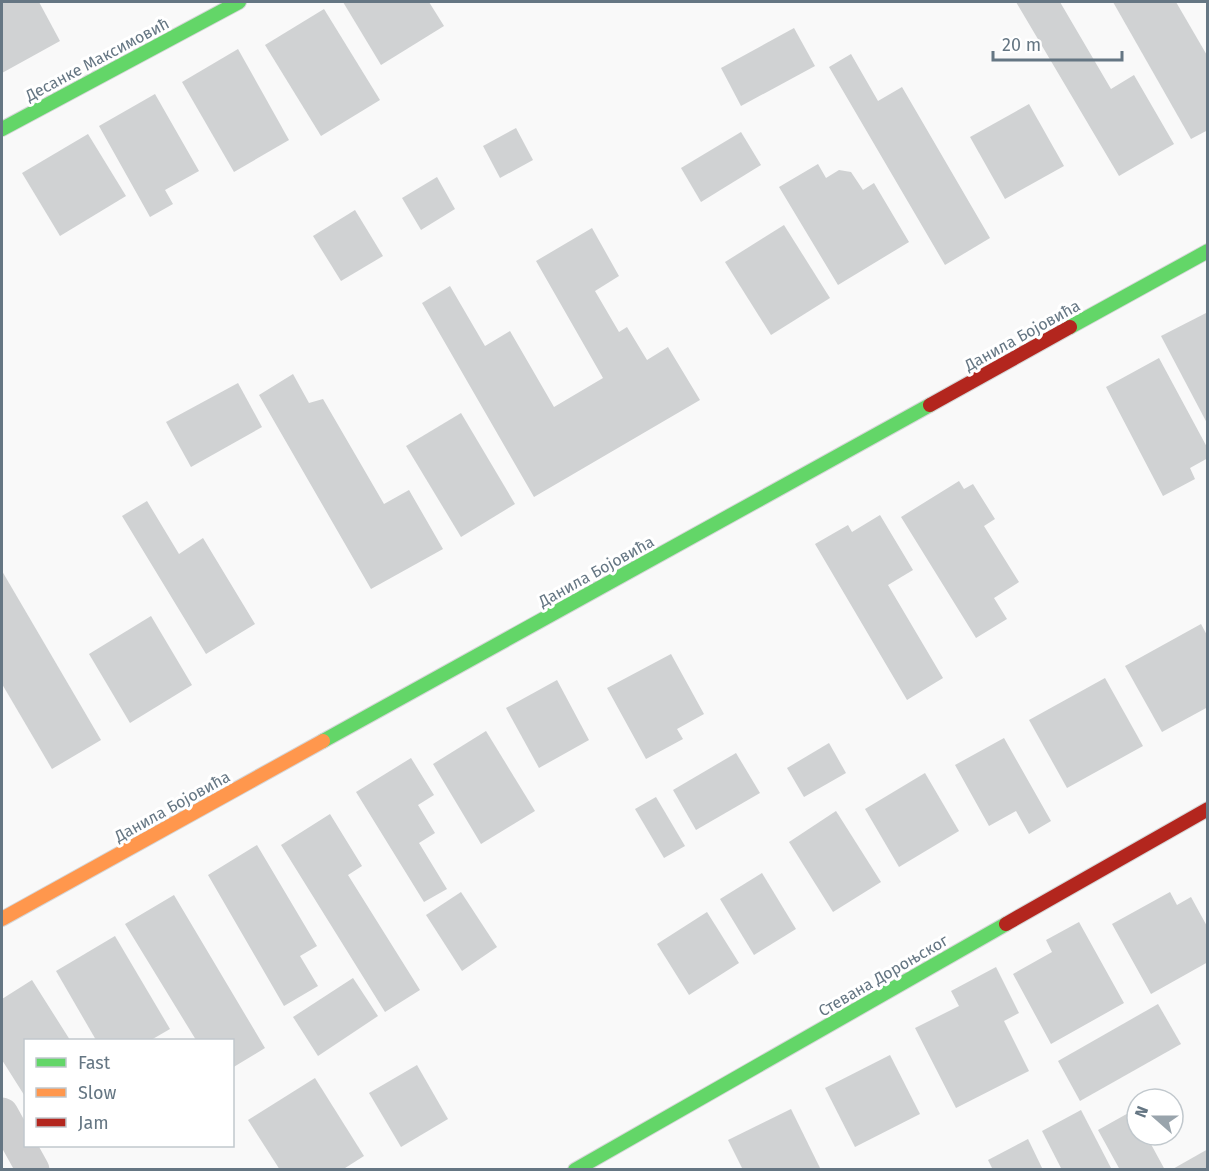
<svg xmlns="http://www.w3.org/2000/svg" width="1209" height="1171" font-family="'Fira Sans',sans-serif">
	<rect width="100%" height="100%" fill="#f9f9f9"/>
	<g fill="#d0d2d3">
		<path d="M 2,2 L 39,2 L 60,41 L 2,73 Z"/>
		<path d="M 343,2 L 429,2 L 444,26 L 381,65 Z"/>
		<path d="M 1016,2 L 1060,2 L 1111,89 L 1134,75 L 1174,144 L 1119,176 Z"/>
		<path d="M 1113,2 L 1176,2 L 1208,57 L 1208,130 L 1191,139 Z"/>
		<path d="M 324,9 L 380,100 L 321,136 L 265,45 Z"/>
		<path d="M 794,28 L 815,66 L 741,106 L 721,68 Z"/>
		<path d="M 238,49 L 289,140 L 234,172 L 182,82 Z"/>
		<path d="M 851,54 L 878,101 L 902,87 L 990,238 L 945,265 L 829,67 Z"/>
		<path d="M 155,94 L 199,171 L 165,190 L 173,204 L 150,217 L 99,126 Z"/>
		<path d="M 1029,104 L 1064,166 L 1005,199 L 970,137 Z"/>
		<path d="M 516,128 L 533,160 L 500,178 L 483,146 Z"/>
		<path d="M 741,132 L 761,165 L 701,202 L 681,168 Z"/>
		<path d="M 88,134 L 126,196 L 60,236 L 22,173 Z"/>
		<path d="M 818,164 L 826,178 L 839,170 L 851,172 L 863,190 L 874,183 L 909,242 L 838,285 L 779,187 Z"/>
		<path d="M 437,177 L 455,209 L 421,230 L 402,198 Z"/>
		<path d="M 355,210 L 383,256 L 341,281 L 313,236 Z"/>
		<path d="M 784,225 L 830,298 L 771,335 L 725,262 Z"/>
		<path d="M 592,228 L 619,276 L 595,291 L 619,332 L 627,327 L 647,360 L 668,347 L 700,400 L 534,497 L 422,303 L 450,286 L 485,346 L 510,331 L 554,407 L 603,378 L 536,261 Z"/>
		<path d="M 1208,312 L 1208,425 L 1161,336 Z"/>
		<path d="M 1159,358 L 1208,449 L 1208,458 L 1190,468 L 1195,479 L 1163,496 L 1106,387 Z"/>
		<path d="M 293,374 L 309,403 L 323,399 L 384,504 L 409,490 L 443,549 L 371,589 L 259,395 Z"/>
		<path d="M 238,383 L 262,427 L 191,467 L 166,422 Z"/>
		<path d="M 461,413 L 515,504 L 461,537 L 406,446 Z"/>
		<path d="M 959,481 L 964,489 L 973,484 L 995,519 L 984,526 L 1019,582 L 994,598 L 1007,619 L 976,638 L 901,517 Z"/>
		<path d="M 147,501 L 179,554 L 203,538 L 255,624 L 206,654 L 122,516 Z"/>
		<path d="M 880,515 L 913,570 L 888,585 L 943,678 L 907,700 L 815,544 L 848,525 L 852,532 Z"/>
		<path d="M 2,571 L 101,740 L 52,769 L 2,684 Z"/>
		<path d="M 151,616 L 192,685 L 130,723 L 89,654 Z"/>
		<path d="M 1201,624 L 1208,637 L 1208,707 L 1162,732 L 1125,666 Z"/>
		<path d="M 671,654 L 704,714 L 677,729 L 683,739 L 646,759 L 607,688 Z"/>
		<path d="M 1105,678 L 1143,746 L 1067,788 L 1029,720 Z"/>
		<path d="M 557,680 L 589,740 L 539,768 L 506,708 Z"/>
		<path d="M 486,731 L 535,811 L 481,844 L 433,764 Z"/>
		<path d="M 1004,738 L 1051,821 L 1029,834 L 1016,811 L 989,826 L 955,765 Z"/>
		<path d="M 829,743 L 846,773 L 804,797 L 787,768 Z"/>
		<path d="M 736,753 L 760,793 L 696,830 L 673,790 Z"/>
		<path d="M 411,758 L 434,795 L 418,805 L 435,833 L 419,843 L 447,889 L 424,902 L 356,792 Z"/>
		<path d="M 925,773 L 959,831 L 899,867 L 865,809 Z"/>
		<path d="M 656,797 L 685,846 L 664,858 L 635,809 Z"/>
		<path d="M 836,811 L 881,882 L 833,912 L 789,842 Z"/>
		<path d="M 330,814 L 362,866 L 348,875 L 420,990 L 385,1012 L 281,845 Z"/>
		<path d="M 257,845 L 317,946 L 300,956 L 318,986 L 284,1006 L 208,875 Z"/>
		<path d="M 762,873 L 796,929 L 754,955 L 720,899 Z"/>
		<path d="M 461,892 L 497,947 L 462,971 L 426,915 Z"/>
		<path d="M 1170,892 L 1177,905 L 1191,897 L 1208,928 L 1208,962 L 1151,994 L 1112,924 Z"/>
		<path d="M 174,895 L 265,1048 L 232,1068 L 232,1040 L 196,1040 L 125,924 Z"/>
		<path d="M 707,912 L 739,963 L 689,995 L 657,944 Z"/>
		<path d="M 1079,922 L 1124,1003 L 1051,1044 L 1013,974 L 1052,952 L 1046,940 Z"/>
		<path d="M 115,936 L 170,1029 L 151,1040 L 96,1040 L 56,971 Z"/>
		<path d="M 996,967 L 1019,1013 L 1004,1021 L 1029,1071 L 956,1108 L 915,1028 L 959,1006 L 951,991 Z"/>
		<path d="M 353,978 L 378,1016 L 318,1056 L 293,1017 Z"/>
		<path d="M 32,980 L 70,1040 L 26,1040 L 26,1098 L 2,1060 L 2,999 Z"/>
		<path d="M 1158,1004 L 1181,1044 L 1080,1101 L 1058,1061 Z"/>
		<path d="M 890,1055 L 920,1114 L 855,1147 L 825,1088 Z"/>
		<path d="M 417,1065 L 448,1119 L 401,1147 L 369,1093 Z"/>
		<path d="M 315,1078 L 364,1156 L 342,1170 L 280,1170 L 248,1120 Z"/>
		<path d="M 791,1109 L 821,1170 L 743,1170 L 728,1140 Z"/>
		<path d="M 1081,1110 L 1112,1170 L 1062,1170 L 1042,1131 Z"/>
		<path d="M 1132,1111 L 1137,1119 L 1137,1135 L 1146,1135 L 1165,1170 L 1120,1170 L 1098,1130 Z"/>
		<path d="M 1028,1139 L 1043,1170 L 993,1170 L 988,1160 Z"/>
		<path d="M 1208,1149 L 1208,1170 L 1171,1170 Z"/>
	</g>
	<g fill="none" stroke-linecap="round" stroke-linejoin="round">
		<g stroke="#d5d6d7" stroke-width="16">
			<g id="fast">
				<path d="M 2,129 L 239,2"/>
				<path d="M 1070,327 L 1208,251"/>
				<path d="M 323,741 L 930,405"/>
				<path d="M 575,1170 L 1006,924"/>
			</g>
		</g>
		<g stroke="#d5d6d7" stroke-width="16">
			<path id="slow" d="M 2,919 L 323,741"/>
		</g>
		<g stroke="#d5d6d7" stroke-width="16">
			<g id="jam">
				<path d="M 930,405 L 1070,327"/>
				<path d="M 1006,924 L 1208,809"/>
			</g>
		</g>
		<path stroke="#cecfd0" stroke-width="33" d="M 2,1114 L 33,1170"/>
		<use href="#fast" stroke="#63d668" stroke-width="14"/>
		<use href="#slow" stroke="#ff974d" stroke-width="14"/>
		<use href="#jam" stroke="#b3261e" stroke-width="14"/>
	</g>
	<g text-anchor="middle" stroke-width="6" stroke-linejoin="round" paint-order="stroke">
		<g font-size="16" fill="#657683" stroke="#fff">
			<text transform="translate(97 59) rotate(-28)" y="6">Десанке Максимовић</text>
			<text transform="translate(1022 335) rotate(-29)" y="6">Данила Бојовића</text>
			<text transform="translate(596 571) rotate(-29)" y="6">Данила Бојовића</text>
			<text transform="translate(172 806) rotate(-29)" y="6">Данила Бојовића</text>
			<text transform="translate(883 975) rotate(-30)" y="6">Стевана Дороњског</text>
		</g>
	</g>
	<rect width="1209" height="1171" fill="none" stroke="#657683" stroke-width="6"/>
	<rect x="24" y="1039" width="210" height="108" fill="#ffffff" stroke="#c1c8cd" stroke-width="1.5"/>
	<rect x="36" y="1058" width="30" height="9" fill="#63d668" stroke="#c1c8cd" stroke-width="1.5"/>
	<text x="78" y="1069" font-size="18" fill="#657683">Fast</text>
	<rect x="36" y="1088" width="30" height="9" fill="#ff974d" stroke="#c1c8cd" stroke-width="1.5"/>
	<text x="78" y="1099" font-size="18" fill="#657683">Slow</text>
	<rect x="36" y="1118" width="30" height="9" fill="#b3261e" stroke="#c1c8cd" stroke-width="1.5"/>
	<text x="78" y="1129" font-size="18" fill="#657683">Jam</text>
	<g transform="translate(1155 1117) rotate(291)"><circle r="28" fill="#ffffff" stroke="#c1c8cd" stroke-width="1.5"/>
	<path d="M0-4.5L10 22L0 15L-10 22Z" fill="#99a4ac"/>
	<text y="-9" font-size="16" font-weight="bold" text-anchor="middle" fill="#657683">N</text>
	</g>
	<path d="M993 51v9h129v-9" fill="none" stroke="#657683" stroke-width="3"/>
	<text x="1002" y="51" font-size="18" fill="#657683" stroke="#ffffff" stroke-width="4.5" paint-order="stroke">20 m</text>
</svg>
